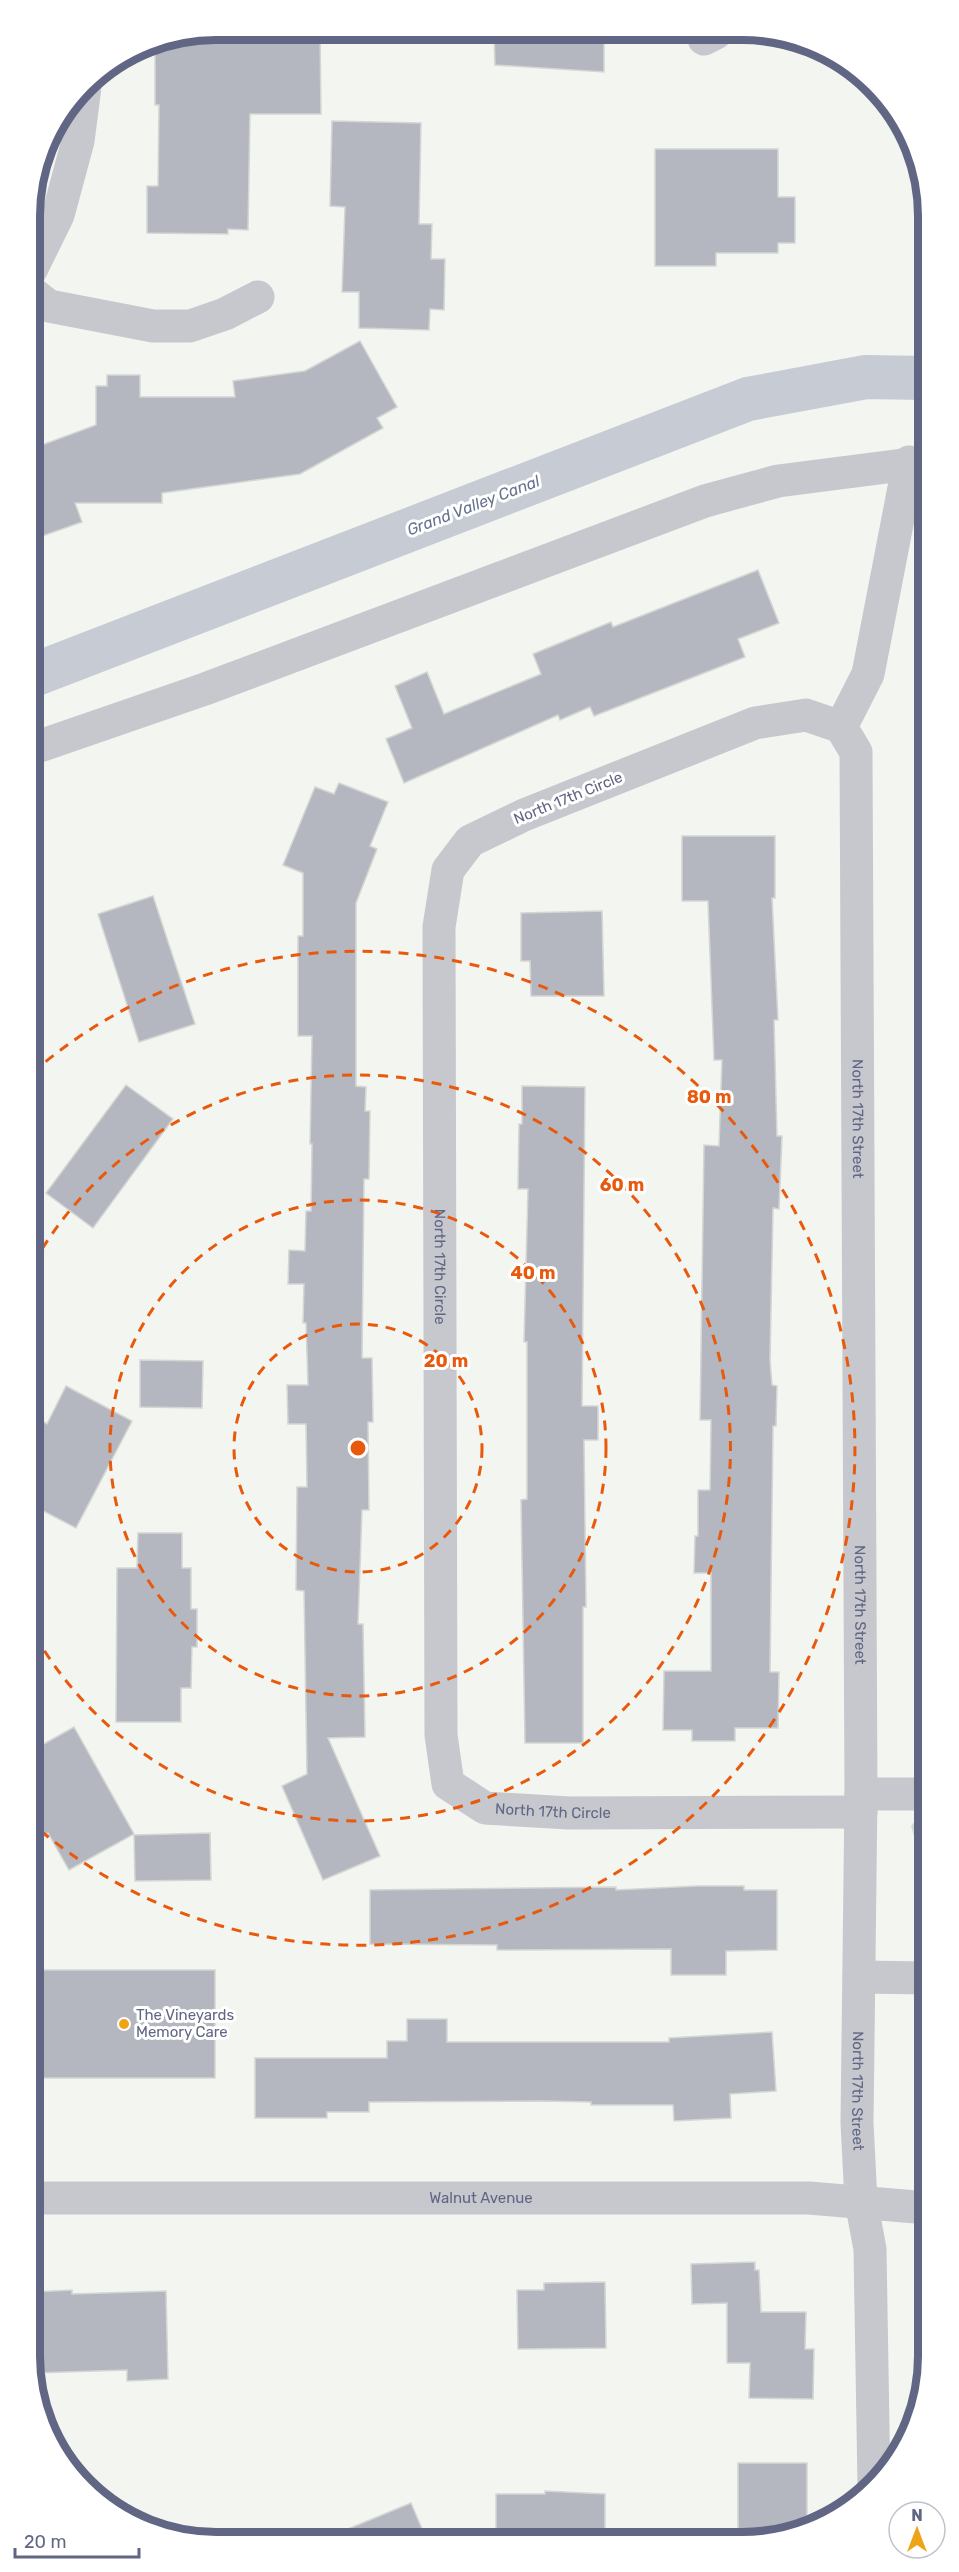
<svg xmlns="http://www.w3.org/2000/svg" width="959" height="2572" font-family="Rubik,sans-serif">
	<rect width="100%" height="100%" fill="#f3f5f0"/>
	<g fill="#d1dcd2">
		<path d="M 919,1582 L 927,1582 L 928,1728 L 919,1728 Z"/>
		<path d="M 919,1816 L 928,1816 L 928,1853 L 919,1853 L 911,1826 Z"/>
	</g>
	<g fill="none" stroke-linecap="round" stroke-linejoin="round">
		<path stroke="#c6cbd4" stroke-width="44" d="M 31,676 L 748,399 L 866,377 L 926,378"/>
	</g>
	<g fill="#b5b7c0" stroke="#d5d6d3" stroke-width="1.5">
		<path d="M 215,30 L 320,31 L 321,114 L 250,114 L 248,230 L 228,229 L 228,234 L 147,233 L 147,186 L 158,186 L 159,105 L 155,105 L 155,42 Z"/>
		<path d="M 494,32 L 604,33 L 604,72 L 495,65 Z"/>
		<path d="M 332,121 L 421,123 L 419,224 L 432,224 L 431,259 L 445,259 L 444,310 L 430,309 L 429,330 L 359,328 L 359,292 L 342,292 L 345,207 L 330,206 Z"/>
		<path d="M 655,149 L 778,149 L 778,197 L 795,197 L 795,243 L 778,243 L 778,253 L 716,253 L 716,266 L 655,266 Z"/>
		<path d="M 360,341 L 397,407 L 377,418 L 383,428 L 300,474 L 162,493 L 162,503 L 75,503 L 82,522 L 31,540 L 31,449 L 96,425 L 96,386 L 107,386 L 107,375 L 140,375 L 140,397 L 235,397 L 233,381 L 305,371 Z"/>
		<path d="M 758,570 L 779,623 L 738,639 L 745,657 L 594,716 L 590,707 L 560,720 L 558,715 L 404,783 L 386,739 L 412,728 L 395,686 L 427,672 L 444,714 L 541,674 L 533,654 L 611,622 L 613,627 Z"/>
		<path d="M 339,783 L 388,802 L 370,846 L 377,849 L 356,903 L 356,1086 L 366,1087 L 365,1111 L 370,1111 L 369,1179 L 364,1179 L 362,1358 L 372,1358 L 373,1422 L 368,1422 L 369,1510 L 362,1510 L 358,1624 L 363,1624 L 365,1737 L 328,1738 L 380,1856 L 323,1880 L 282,1786 L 307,1774 L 304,1591 L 296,1590 L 297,1487 L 307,1487 L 306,1424 L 288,1424 L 287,1385 L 308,1385 L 306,1323 L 303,1323 L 304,1284 L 288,1284 L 289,1250 L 305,1251 L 306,1211 L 311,1211 L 312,1144 L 310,1144 L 312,1036 L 298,1036 L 298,936 L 303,936 L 303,873 L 283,865 L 315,787 L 334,794 Z"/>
		<path d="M 682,836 L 775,836 L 775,898 L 772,898 L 778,1020 L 774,1020 L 777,1136 L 782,1136 L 779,1209 L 773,1208 L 770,1360 L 772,1385 L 777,1386 L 776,1426 L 773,1426 L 770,1672 L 779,1672 L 778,1728 L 735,1728 L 735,1741 L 692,1741 L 692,1730 L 663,1730 L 664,1671 L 711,1671 L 711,1573 L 694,1573 L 695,1536 L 698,1536 L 698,1490 L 710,1490 L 711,1420 L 700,1420 L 704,1145 L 719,1146 L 722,1060 L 714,1060 L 708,901 L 682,901 Z"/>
		<path d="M 153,896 L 195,1024 L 139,1042 L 98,914 Z"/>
		<path d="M 602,911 L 604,996 L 531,996 L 530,961 L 521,961 L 521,913 Z"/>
		<path d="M 126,1085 L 173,1119 L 93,1228 L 46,1193 Z"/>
		<path d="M 522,1086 L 585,1087 L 582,1406 L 598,1406 L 598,1440 L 584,1440 L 586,1607 L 583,1607 L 583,1743 L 525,1743 L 521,1500 L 527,1499 L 527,1342 L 524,1342 L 528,1189 L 518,1189 L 519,1124 L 522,1124 Z"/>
		<path d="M 140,1360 L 203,1361 L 202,1408 L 140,1407 Z"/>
		<path d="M 66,1386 L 132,1421 L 76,1528 L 32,1505 L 32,1414 L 47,1424 Z"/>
		<path d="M 138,1533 L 182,1533 L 182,1568 L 191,1568 L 191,1609 L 197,1609 L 197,1647 L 192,1647 L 191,1688 L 181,1688 L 181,1722 L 116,1722 L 117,1568 L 137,1568 Z"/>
		<path d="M 74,1727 L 134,1834 L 69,1870 L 48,1833 L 33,1842 L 33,1750 Z"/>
		<path d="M 210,1833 L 211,1880 L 135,1881 L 134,1835 Z"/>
		<path d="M 697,1886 L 744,1886 L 744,1890 L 777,1890 L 777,1950 L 726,1951 L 726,1975 L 671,1975 L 671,1949 L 497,1950 L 497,1945 L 370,1944 L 370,1890 L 616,1887 L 616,1890 Z"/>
		<rect x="33" y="1970" width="182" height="108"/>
		<path d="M 407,2019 L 447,2019 L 447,2042 L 669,2042 L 669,2038 L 772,2032 L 776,2091 L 730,2094 L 731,2118 L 674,2121 L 673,2105 L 591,2105 L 591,2102 L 543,2101 L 369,2102 L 369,2112 L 327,2112 L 327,2118 L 255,2118 L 255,2058 L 387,2058 L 387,2041 L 407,2041 Z"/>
		<path d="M 755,2262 L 755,2270 L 759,2270 L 761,2312 L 806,2312 L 805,2349 L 814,2349 L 813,2399 L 749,2398 L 750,2363 L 727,2363 L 727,2303 L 692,2304 L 691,2264 Z"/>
		<path d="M 605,2282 L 606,2348 L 518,2349 L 517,2290 L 544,2290 L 544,2283 Z"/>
		<path d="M 72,2290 L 72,2294 L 166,2291 L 168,2379 L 127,2381 L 127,2370 L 34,2373 L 33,2292 Z"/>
		<path d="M 738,2463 L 807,2463 L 807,2528 L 780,2538 L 738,2538 Z"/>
		<path d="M 545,2491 L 605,2494 L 605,2538 L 496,2538 L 496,2494 L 545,2494 Z"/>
		<path d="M 411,2503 L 426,2538 L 326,2538 Z"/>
	</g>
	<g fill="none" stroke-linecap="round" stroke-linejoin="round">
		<g stroke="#c7c8cd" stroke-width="33">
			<path d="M 704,39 L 716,33"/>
			<path d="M 31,270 L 58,215 L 78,141 L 85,87"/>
			<path d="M 31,292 L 49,306 L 153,326 L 190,326 L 225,314 L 258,297"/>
			<path id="s1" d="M 841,727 L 806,715 L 755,723 L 524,815 L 470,841 L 448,870 L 439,927 L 441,1735 L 448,1784 L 485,1808 L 569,1813 L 861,1812"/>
			<path id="s2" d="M 841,727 L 856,752 L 861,1794 L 857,2123 L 861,2201 L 870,2249 L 874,2486"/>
			<path d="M 841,727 L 868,674 L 909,462"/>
			<path d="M 31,749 L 205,689 L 705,501 L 778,481 L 926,462"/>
			<path d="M 861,1794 L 928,1794"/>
			<path d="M 859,1977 L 928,1978"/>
			<path id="s3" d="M 33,2198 L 809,2198 L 928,2208"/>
		</g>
	</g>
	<g fill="none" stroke="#e8590c" stroke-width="3" stroke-dasharray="10 8">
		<circle cx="358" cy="1448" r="124"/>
		<circle cx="358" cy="1448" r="248"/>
		<path d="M33 1264A373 373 0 1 1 33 1632"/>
		<path d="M32 1073A497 497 0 1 1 35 1826"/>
	</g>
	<circle fill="#efa316" stroke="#fff" stroke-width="2" cx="124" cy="2024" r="6"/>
	<g text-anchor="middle" stroke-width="6" stroke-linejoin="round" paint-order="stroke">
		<g font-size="15" fill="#616684" stroke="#fff">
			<text transform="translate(568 798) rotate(-22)" y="5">North 17th Circle</text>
			<text dy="5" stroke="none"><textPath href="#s2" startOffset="396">North 17th Street</textPath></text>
			<text dy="5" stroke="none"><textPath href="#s1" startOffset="831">North 17th Circle</textPath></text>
			<text dy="5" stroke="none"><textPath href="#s2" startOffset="882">North 17th Street</textPath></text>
			<text dy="5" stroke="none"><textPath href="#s1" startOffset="1461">North 17th Circle</textPath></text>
			<text dy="5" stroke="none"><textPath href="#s2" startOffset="1368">North 17th Street</textPath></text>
			<text dy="5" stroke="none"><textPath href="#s3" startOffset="448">Walnut Avenue</textPath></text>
		</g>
		<g font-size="15" fill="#616684" stroke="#fff" text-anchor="start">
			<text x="136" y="2020">The Vineyards<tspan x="136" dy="17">Memory Care</tspan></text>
		</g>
		<g font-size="16" font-style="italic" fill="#66738f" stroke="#fff">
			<text transform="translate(473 505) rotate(-21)" y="6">Grand Valley Canal</text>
		</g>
	</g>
	<path d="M0 0H959V2572H0ZM216 40H742A176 176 0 0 1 918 216V2356A176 176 0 0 1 742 2532H216A176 176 0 0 1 40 2356V216A176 176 0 0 1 216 40Z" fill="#fff" fill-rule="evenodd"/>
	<path fill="none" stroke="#616684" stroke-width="8" d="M216 40H742A176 176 0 0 1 918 216V2356A176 176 0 0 1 742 2532H216A176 176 0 0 1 40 2356V216A176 176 0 0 1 216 40Z"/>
	<circle cx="358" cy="1448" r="9" fill="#e8590c" stroke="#fff" stroke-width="3"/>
	<g font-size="18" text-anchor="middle" font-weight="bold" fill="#e8590c" stroke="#fff" stroke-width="6" stroke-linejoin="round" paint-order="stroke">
		<text x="709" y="1103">80 m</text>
		<text x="622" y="1191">60 m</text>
		<text x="533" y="1279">40 m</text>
		<text x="446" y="1367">20 m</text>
	</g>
	<g transform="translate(917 2530)"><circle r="28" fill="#ffffff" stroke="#c0c2ce" stroke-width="1.5"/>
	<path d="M0-4.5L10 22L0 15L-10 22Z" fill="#efa316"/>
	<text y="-9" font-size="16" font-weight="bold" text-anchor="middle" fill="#616684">N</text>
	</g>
	<path d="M15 2548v9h124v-9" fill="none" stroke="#616684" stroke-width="3"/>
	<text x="24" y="2548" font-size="18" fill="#616684" stroke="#ffffff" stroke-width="4.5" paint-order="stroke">20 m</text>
</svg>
